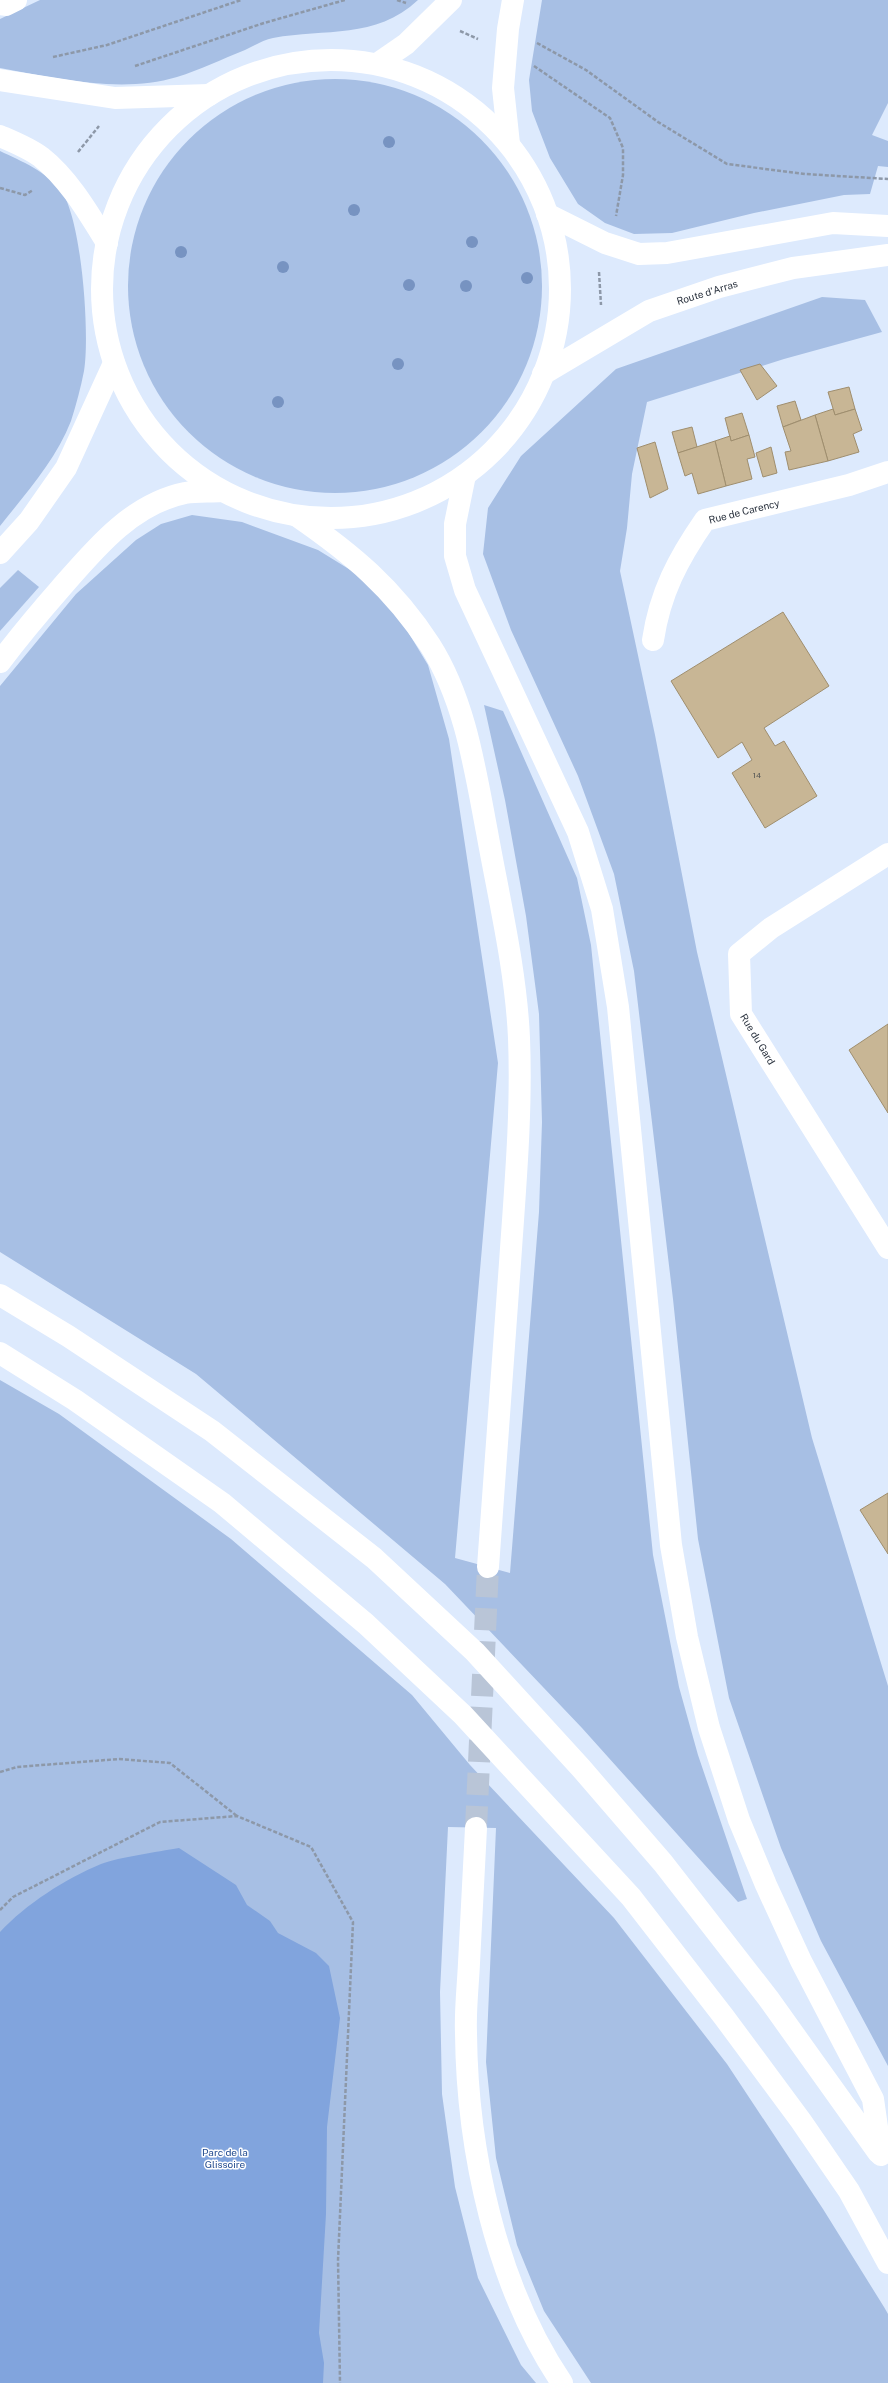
<svg xmlns="http://www.w3.org/2000/svg" width="888" height="2383" font-family="'Public Sans',sans-serif">
	<rect width="100%" height="100%" fill="#ddeafd"/>
	<g fill="#a7bfe4">
		<path d="M 40,0 L 418,0 C 375,40 326,28 273,38 C 263,40 254,46 245,50 C 222,59 200,70 177,77 C 121,94 56,78 0,68 L 0,19 Z"/>
		<path d="M 542,0 L 888,0 L 888,103 L 872,135 L 888,141 L 888,167 L 878,166 L 870,194 L 844,195 L 754,213 L 672,233 L 634,234 L 605,223 L 578,204 L 550,158 L 532,111 L 529,80 Z"/>
		<circle cx="335" cy="286" r="207"/>
		<path d="M 0,151 C 21,161 48,172 62,192 C 82,222 90,335 84,371 C 81,387 76,405 71,421 C 56,460 26,493 0,526 Z"/>
		<path d="M 822,297 L 865,300 L 882,332 L 784,359 L 647,402 L 632,474 L 627,528 L 620,571 L 655,735 L 697,952 L 812,1438 L 888,1686 L 888,2066 L 821,1941 L 781,1848 L 729,1698 L 698,1539 L 673,1299 L 634,971 L 614,874 L 578,776 L 511,630 L 483,554 L 488,508 L 521,456 L 616,369 Z"/>
		<path d="M 192,515 L 242,522 L 318,550 L 365,579 L 399,617 L 428,665 L 449,739 L 498,1063 L 455,1558 L 510,1573 L 539,1212 L 542,1122 L 539,1014 L 526,916 L 505,800 L 484,705 L 503,711 L 577,878 L 591,945 L 653,1555 L 679,1687 L 698,1755 L 747,1899 L 738,1902 L 582,1728 L 445,1584 L 196,1374 L 0,1252 L 0,686 L 76,594 L 136,540 L 161,524 Z"/>
		<path d="M 18,570 L 39,587 L 0,631 L 0,588 Z"/>
		<path d="M 0,1380 L 59,1414 L 231,1539 L 412,1695 L 470,1765 L 614,1918 L 727,2064 L 823,2209 L 884,2307 L 888,2314 L 888,2383 L 591,2383 L 544,2311 L 517,2245 L 496,2158 L 486,2062 L 496,1828 L 448,1827 L 440,1992 L 442,2094 L 455,2187 L 478,2278 L 521,2365 L 536,2383 L 0,2383 Z"/>
	</g>
	<path fill="#81a4dd" d="M 179,1848 L 236,1885 L 247,1905 L 270,1921 L 278,1933 L 316,1953 L 329,1966 L 340,2018 L 327,2127 L 326,2214 L 319,2333 L 324,2363 L 323,2383 L 0,2383 L 0,1932 C 26,1904 65,1879 101,1864 C 120,1857 157,1852 179,1848 Z"/>
	<g fill="#c8b695" stroke="#9f8e6e">
		<path d="M 760,364 L 777,386 L 757,400 L 740,370 Z"/>
		<path d="M 849,387 L 855,409 L 835,415 L 828,392 Z"/>
		<path d="M 795,401 L 801,420 L 783,427 L 777,406 Z"/>
		<path d="M 833,409 L 835,415 L 855,409 L 862,430 L 853,434 L 859,452 L 828,461 L 815,415 Z"/>
		<path d="M 742,413 L 749,435 L 731,441 L 725,418 Z"/>
		<path d="M 815,415 L 828,461 L 789,470 L 785,452 L 791,451 L 783,427 Z"/>
		<path d="M 692,427 L 697,447 L 678,453 L 672,432 Z"/>
		<path d="M 749,435 L 755,457 L 747,459 L 752,479 L 726,486 L 715,441 L 730,436 L 731,441 Z"/>
		<path d="M 715,441 L 726,486 L 698,494 L 692,473 L 685,476 L 678,453 Z"/>
		<path d="M 655,442 L 668,489 L 650,498 L 637,448 Z"/>
		<path d="M 771,447 L 777,473 L 763,477 L 756,453 Z"/>
		<path d="M 783,612 L 829,686 L 764,728 L 775,746 L 784,741 L 817,796 L 765,828 L 732,773 L 752,760 L 742,742 L 718,758 L 671,681 Z"/>
		<path d="M 888,1024 L 888,1113 L 849,1050 Z"/>
		<path d="M 888,1493 L 888,1554 L 860,1510 Z"/>
	</g>
	<g fill="none" stroke-linecap="round" stroke-linejoin="round">
		<path stroke="#b9c5d7" stroke-width="22" stroke-dasharray="22 11" stroke-linecap="butt" d="M 476,1828 L 488,1567"/>
		<g stroke="#8d98a8" stroke-width="2.5" stroke-dasharray="4 2" stroke-linecap="butt">
			<path d="M 397,0 L 406,3"/>
			<path d="M 460,31 L 478,39"/>
			<path d="M 537,43 L 586,70 L 658,122 L 727,164 L 805,174 L 888,179"/>
			<path d="M 53,57 L 107,45 L 241,0"/>
			<path d="M 135,66 L 264,23 L 345,0"/>
			<path d="M 534,66 L 610,118 L 623,148 L 623,175 L 616,216"/>
			<path d="M 78,152 L 99,126"/>
			<path d="M 0,188 L 25,195 L 33,190"/>
			<path d="M 599,272 L 601,305"/>
			<path d="M 0,1772 L 17,1767 L 119,1759 L 170,1763 L 237,1816"/>
			<path d="M 0,1910 L 13,1897 L 160,1822 L 237,1816 L 311,1847 L 353,1922 L 338,2260 L 340,2383"/>
		</g>
		<g stroke="#fff" stroke-width="22">
			<path d="M 0,4 L 6,5 L 16,0"/>
			<path d="M 653,640 C 660,593 678,559 705,520 L 849,485 L 888,472"/>
			<path d="M 888,854 L 771,928 L 739,954 L 741,1014 L 888,1248"/>
		</g>
		<g stroke="#fff" stroke-width="22">
			<path d="M 0,80 L 115,98 L 209,95"/>
			<path d="M 0,136 C 14,142 29,148 41,157 C 69,179 89,214 107,243"/>
			<path d="M 547,214 L 605,243 L 639,254 L 667,253 L 833,223 L 888,226"/>
			<path d="M 543,374 L 649,311 L 719,287 L 793,268 L 888,255"/>
		</g>
		<g stroke="#fff" stroke-width="22">
			<circle cx="331" cy="289" r="229"/>
			<path d="M 377,64 L 406,44 L 451,0"/>
			<path d="M 509,144 L 503,88 L 508,29 L 513,0"/>
			<path d="M 465,475 L 455,524 L 455,556 L 465,590 L 578,832 L 602,909 L 618,1007 L 671,1545 L 687,1637 L 709,1728 L 739,1820 L 766,1885 L 801,1961 L 873,2099 L 881,2155"/>
			<path d="M 297,516 C 352,554 393,588 430,645 C 465,700 475,769 487,832 C 499,899 516,970 519,1038 C 522,1113 515,1189 510,1263 C 503,1365 495,1466 488,1567"/>
			<path d="M 0,553 L 29,521 L 66,468 L 114,363"/>
			<path d="M 0,662 C 19,637 39,613 60,589 C 94,550 131,504 185,493 C 197,491 210,492 222,491"/>
			<path d="M 0,1295 L 68,1336 L 212,1431 L 374,1558 L 475,1652 L 581,1768 L 663,1863 L 768,1998 L 878,2152"/>
			<path d="M 0,1353 L 75,1400 L 222,1503 L 366,1624 L 463,1715 L 631,1897 L 724,2017 L 801,2121 L 849,2191 L 888,2263"/>
			<path d="M 476,1828 C 474,1873 471,1918 469,1963 C 468,1986 465,2010 466,2033 C 467,2150 496,2285 562,2383"/>
		</g>
	</g>
	<g fill="#7793c1">
		<circle cx="389" cy="142" r="6"/>
		<circle cx="354" cy="210" r="6"/>
		<circle cx="472" cy="242" r="6"/>
		<circle cx="181" cy="252" r="6"/>
		<circle cx="283" cy="267" r="6"/>
		<circle cx="527" cy="278" r="6"/>
		<circle cx="409" cy="285" r="6"/>
		<circle cx="466" cy="286" r="6"/>
		<circle cx="398" cy="364" r="6"/>
		<circle cx="278" cy="402" r="6"/>
	</g>
	<g text-anchor="middle" stroke-width="3" stroke-linejoin="round" paint-order="stroke">
		<g font-size="8" fill="#525454">
			<text x="757" y="778">14</text>
		</g>
		<g font-size="10" fill="#2b333f" stroke="#fff">
			<text transform="translate(707 292) rotate(-17)" y="4">Route d'Arras</text>
			<text transform="translate(744 511) rotate(-14)" y="4">Rue de Carency</text>
			<text transform="translate(758 1039) rotate(59)" y="4">Rue du Gard</text>
		</g>
		<g font-size="10" fill="#234c90" stroke="#fff">
			<text x="225" y="2156">Parc de la<tspan x="225" dy="12">Glissoire</tspan></text>
		</g>
	</g>
</svg>
